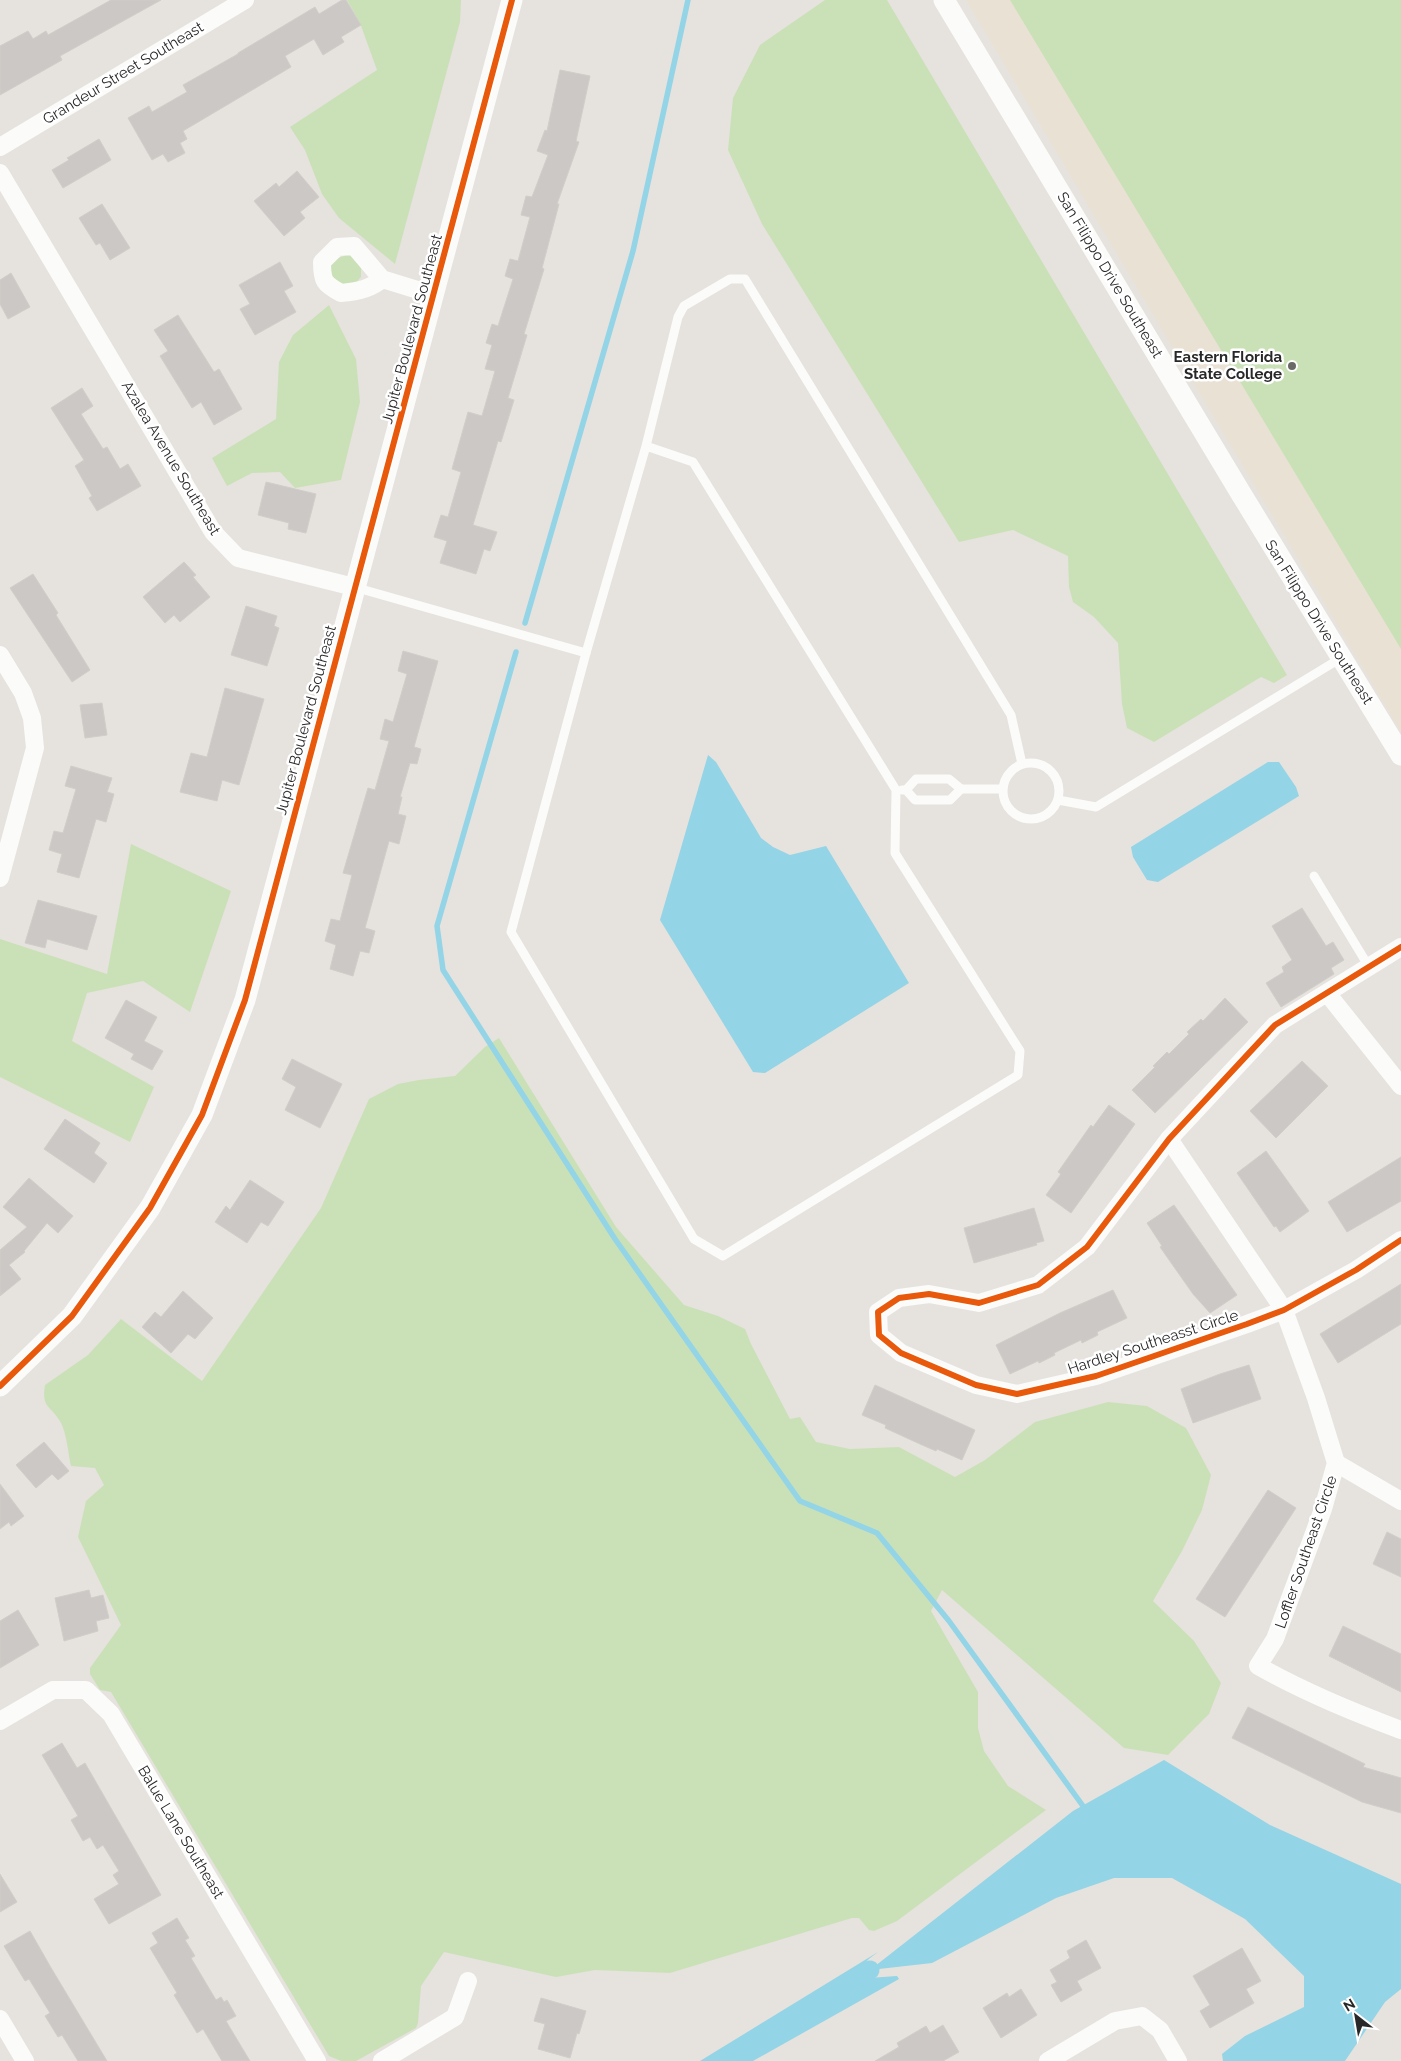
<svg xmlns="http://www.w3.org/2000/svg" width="1401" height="2061" font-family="Raleway,sans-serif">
	<rect width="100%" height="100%" fill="#e6e2de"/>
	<path fill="#e9e1d3" d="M 966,0 L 1401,0 L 1401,732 Z"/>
	<g fill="#cae1b8">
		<path d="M 347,0 L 461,0 L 460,22 L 395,264 L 339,218 L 322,194 L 305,150 L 290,127 L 377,70 L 360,23 Z"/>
		<path d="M 825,0 L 887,0 L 1287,675 L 1274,683 L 1261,677 L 1154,742 L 1127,728 L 1122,704 L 1118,643 L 1094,617 L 1073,602 L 1069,587 L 1068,556 L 1013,530 L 959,542 L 762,224 L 728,150 L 733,98 L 760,45 Z"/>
		<path d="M 1010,0 L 1401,0 L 1401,649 L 1348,561 Z"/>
		<path d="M 350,254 L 361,264 L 361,277 L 354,285 L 341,285 L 330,279 L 329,268 L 335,259 Z"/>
		<path d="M 329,305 L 356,359 L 360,402 L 341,480 L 295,488 L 280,472 L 252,473 L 227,486 L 212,458 L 276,419 L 279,362 L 293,335 Z"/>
		<path d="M 131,844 L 231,891 L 190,1012 L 143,981 L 87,993 L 72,1041 L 154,1087 L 130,1142 L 0,1077 L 0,939 L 107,974 Z"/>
		<path d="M 499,1038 L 616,1227 L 684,1305 L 718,1316 L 745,1329 L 751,1344 L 790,1419 L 800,1417 L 816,1442 L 850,1449 L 899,1447 L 955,1477 L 985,1460 L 1035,1422 L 1108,1402 L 1147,1406 L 1186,1428 L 1211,1475 L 1202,1510 L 1182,1551 L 1153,1601 L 1194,1641 L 1221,1683 L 1209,1714 L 1168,1755 L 1124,1748 L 942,1590 L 931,1611 L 978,1692 L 978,1728 L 984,1751 L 1008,1786 L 1046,1810 L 897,1921 L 874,1931 L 869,1930 L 859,1918 L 852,1918 L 670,1973 L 595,1970 L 556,1977 L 444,1952 L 421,1986 L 418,2023 L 416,2028 L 356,2061 L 341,2061 L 329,2056 L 111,1692 L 100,1690 L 90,1674 L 90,1668 L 121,1625 L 78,1537 L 86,1501 L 104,1485 L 95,1468 L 71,1466 C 68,1453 67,1435 61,1423 C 51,1405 41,1409 45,1385 L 88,1355 L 121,1319 L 202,1381 L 321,1208 L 369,1099 L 398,1084 L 419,1080 L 455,1076 L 485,1047 Z"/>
	</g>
	<g fill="#93d4e6">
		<path d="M 708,755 L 716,762 L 761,838 L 773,847 L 790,855 L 826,846 L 909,983 L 765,1073 L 753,1072 L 660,920 Z"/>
		<path d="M 1268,762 L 1279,762 L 1296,787 L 1299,796 L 1158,882 L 1147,880 L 1133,857 L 1131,847 Z"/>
		<path d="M 1164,1760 L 1270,1825 L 1401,1884 L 1401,1989 L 1385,2002 L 1345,2061 L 1223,2061 L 1222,2054 L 1245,2036 L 1304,2007 L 1304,1976 L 1245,1919 L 1172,1878 L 1114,1878 L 1056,1898 L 932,1963 L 870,1970 L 1073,1811 Z"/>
		<path d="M 878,1952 C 871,1958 861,1962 862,1973 L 869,1978 L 897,1976 L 899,1979 L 753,2061 L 700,2061 Z"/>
	</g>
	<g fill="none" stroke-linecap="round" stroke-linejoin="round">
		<g stroke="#93d4e6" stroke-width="5.5">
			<path d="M 525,623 L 633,251 L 688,0"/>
			<path d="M 516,652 L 437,926 L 443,970 L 615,1239 L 800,1501 L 877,1533 L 949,1621 L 1083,1806"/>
		</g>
		<path stroke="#93d4e6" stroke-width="19" d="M 841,1987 L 870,1970"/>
	</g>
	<g fill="#cbc8c5" stroke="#d1ceca">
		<path d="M 111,0 L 161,0 L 60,56 L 62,60 L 0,95 L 0,46 L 28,31 L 33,39 L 46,31 L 48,35 Z"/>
		<path d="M 342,0 L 346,0 L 361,25 L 341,37 L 344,42 L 323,55 L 314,39 L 285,56 L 291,67 L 183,131 L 187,139 L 180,143 L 185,153 L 168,162 L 163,154 L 152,160 L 128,118 L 149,106 L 152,112 L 187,92 L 183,85 L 238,54 L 238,53 L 315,7 L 319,14 Z"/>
		<path d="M 560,70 L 590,76 L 576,141 L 579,142 L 557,204 L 559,204 L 542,268 L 544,269 L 524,334 L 527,335 L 508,398 L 514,400 L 501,442 L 498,441 L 473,525 L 497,532 L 490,551 L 484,549 L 476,574 L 440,563 L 447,541 L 434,537 L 441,515 L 448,517 L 461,472 L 452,469 L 468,412 L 482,416 L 495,371 L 485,369 L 492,345 L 486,343 L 492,324 L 498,326 L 513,279 L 505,276 L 510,259 L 518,261 L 530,217 L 521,215 L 526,196 L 532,197 L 548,155 L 537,151 L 545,130 L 547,131 Z"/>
		<path d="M 99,139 L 111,160 L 63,188 L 52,170 L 69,160 L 67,158 Z"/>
		<path d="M 297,171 L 319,197 L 300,212 L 305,218 L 284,236 L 254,201 L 276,183 L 279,187 Z"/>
		<path d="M 102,204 L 130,248 L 110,260 L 100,243 L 96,245 L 79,218 Z"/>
		<path d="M 280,262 L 293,286 L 284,291 L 296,312 L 255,335 L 240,309 L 250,304 L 239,285 Z"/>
		<path d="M 11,273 L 30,307 L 8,319 L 0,304 L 0,280 Z"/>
		<path d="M 178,315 L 214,372 L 219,369 L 242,409 L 214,425 L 201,402 L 192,408 L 160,356 L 168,351 L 154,330 Z"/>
		<path d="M 82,388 L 93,406 L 81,414 L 103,449 L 107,447 L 120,469 L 128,464 L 141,486 L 97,511 L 89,498 L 92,496 L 75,466 L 84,460 L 51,408 Z"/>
		<path d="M 266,482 L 316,494 L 306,533 L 288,529 L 289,523 L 258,515 Z"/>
		<path d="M 184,562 L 196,575 L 193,577 L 210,597 L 180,622 L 174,615 L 165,623 L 143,597 Z"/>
		<path d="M 33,574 L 58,613 L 56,615 L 90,670 L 72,682 L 10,588 Z"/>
		<path d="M 246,606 L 277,616 L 274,626 L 279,628 L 267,666 L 231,655 Z"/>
		<path d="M 403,651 L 438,661 L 414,747 L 421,749 L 417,764 L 410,763 L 400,797 L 402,797 L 398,814 L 406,816 L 399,844 L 389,841 L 365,928 L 375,931 L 369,953 L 360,951 L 353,976 L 330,969 L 336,945 L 325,941 L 331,919 L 340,921 L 352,875 L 343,873 L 368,788 L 375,790 L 389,741 L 380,739 L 385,719 L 393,722 L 407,674 L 398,671 Z"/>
		<path d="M 225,688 L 264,699 L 239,785 L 222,780 L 217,801 L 180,792 L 191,753 L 207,757 Z"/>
		<path d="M 102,703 L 107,735 L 85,738 L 80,705 Z"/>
		<path d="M 71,766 L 112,778 L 107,792 L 114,794 L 106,822 L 96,819 L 79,878 L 57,872 L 62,854 L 49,850 L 54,831 L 63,833 L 76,789 L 65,786 Z"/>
		<path d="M 38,900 L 97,916 L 87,950 L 47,939 L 45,948 L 25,943 Z"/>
		<path d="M 1302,908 L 1326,946 L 1333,942 L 1344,960 L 1331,968 L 1334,974 L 1281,1007 L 1266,983 L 1284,972 L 1282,967 L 1292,960 L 1272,926 Z"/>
		<path d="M 1225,998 L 1248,1022 L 1155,1113 L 1132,1090 L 1155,1067 L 1153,1066 L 1167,1052 L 1169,1054 L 1189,1034 L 1187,1032 L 1201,1019 L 1203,1021 Z"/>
		<path d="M 126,1000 L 157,1017 L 144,1041 L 163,1051 L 152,1070 L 131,1059 L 134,1054 L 105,1038 Z"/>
		<path d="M 292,1059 L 342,1084 L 320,1128 L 285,1110 L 296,1087 L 282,1079 Z"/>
		<path d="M 1302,1061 L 1328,1086 L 1276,1138 L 1250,1111 Z"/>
		<path d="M 1109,1105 L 1135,1124 L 1071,1213 L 1046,1195 L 1061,1174 L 1058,1172 L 1091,1125 L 1093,1127 Z"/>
		<path d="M 65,1119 L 100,1143 L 94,1153 L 107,1163 L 94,1183 L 44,1149 Z"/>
		<path d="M 1266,1151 L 1309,1211 L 1280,1232 L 1276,1226 L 1274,1227 L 1237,1173 Z"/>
		<path d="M 1401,1157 L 1401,1201 L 1347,1232 L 1328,1202 Z"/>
		<path d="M 29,1178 L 73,1216 L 58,1233 L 47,1223 L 24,1251 L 25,1252 L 9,1265 L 21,1279 L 0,1296 L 0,1250 L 27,1227 L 3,1207 Z"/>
		<path d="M 250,1180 L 284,1202 L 268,1226 L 261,1222 L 247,1243 L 215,1222 L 226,1206 L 230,1210 Z"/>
		<path d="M 1174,1205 L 1237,1295 L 1210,1313 L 1193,1294 L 1160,1247 L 1162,1246 L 1147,1223 Z"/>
		<path d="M 1034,1208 L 1044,1241 L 1036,1243 L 1037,1245 L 974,1263 L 964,1228 Z"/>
		<path d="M 1401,1284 L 1401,1324 L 1338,1363 L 1320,1334 Z"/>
		<path d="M 1113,1290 L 1127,1318 L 1097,1332 L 1098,1335 L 1082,1343 L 1081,1340 L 1054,1353 L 1055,1355 L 1039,1363 L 1038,1361 L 1010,1374 L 996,1345 L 1060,1313 Z"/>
		<path d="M 183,1291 L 213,1318 L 195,1339 L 188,1334 L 171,1353 L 142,1327 L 155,1312 L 161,1317 Z"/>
		<path d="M 1249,1365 L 1261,1399 L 1193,1423 L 1181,1389 L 1220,1374 Z"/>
		<path d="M 875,1385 L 975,1430 L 962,1460 L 937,1449 L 936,1451 L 920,1444 L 885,1428 L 886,1425 L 862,1415 Z"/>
		<path d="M 44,1442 L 69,1471 L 58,1480 L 52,1474 L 36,1488 L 16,1465 Z"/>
		<path d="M 0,1484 L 24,1516 L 11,1526 L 9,1522 L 0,1529 Z"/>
		<path d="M 1268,1490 L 1296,1508 L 1225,1617 L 1196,1599 Z"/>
		<path d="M 1387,1532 L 1401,1539 L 1401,1577 L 1373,1564 Z"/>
		<path d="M 89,1590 L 91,1598 L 103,1595 L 109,1618 L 96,1621 L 98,1631 L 64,1641 L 55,1598 Z"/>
		<path d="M 18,1610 L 39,1645 L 0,1668 L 0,1621 Z"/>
		<path d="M 1343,1626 L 1401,1654 L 1401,1692 L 1329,1656 Z"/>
		<path d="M 1248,1707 L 1365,1764 L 1363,1767 L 1401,1778 L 1401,1813 L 1362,1802 L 1232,1738 Z"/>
		<path d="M 62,1743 L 77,1768 L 85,1763 L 161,1895 L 109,1924 L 94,1899 L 119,1884 L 113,1875 L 119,1871 L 103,1845 L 97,1849 L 90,1837 L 83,1841 L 71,1820 L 78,1816 L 42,1755 Z"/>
		<path d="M 0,1874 L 17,1902 L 0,1912 Z"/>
		<path d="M 177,1918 L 189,1938 L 185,1940 L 195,1956 L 191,1958 L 216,2000 L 221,1997 L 224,2002 L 227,2000 L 236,2016 L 226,2021 L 250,2061 L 222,2061 L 203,2029 L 197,2033 L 174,1995 L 177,1993 L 150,1948 L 158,1943 L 152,1933 Z"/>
		<path d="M 30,1931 L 50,1966 L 107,2061 L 78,2061 L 62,2035 L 58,2037 L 45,2016 L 50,2013 L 29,1979 L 25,1981 L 4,1946 Z"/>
		<path d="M 1086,1940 L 1101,1968 L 1077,1981 L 1082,1990 L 1061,2002 L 1051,1985 L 1057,1982 L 1050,1970 L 1070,1958 L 1067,1951 Z"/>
		<path d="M 1242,1948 L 1261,1981 L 1246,1989 L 1254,2003 L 1210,2028 L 1200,2011 L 1210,2005 L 1193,1976 Z"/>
		<path d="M 1021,1989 L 1037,2015 L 1001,2038 L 983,2008 L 1007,1993 L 1009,1997 Z"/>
		<path d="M 541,1998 L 586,2011 L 579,2034 L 577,2033 L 570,2058 L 538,2049 L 545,2024 L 534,2021 Z"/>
		<path d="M 943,2025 L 959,2052 L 943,2061 L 875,2061 L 899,2047 L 897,2043 L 926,2026 L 930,2033 Z"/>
	</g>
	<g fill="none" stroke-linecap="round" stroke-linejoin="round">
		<g stroke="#fbfbfa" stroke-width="9">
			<path d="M 646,446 L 693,462 L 896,790 L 895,853 L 1020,1051 L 1018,1075 L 723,1256 L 694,1239 L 511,932 L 586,653 L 646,446 L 678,317 L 684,306 L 730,279 L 745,279 L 1011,715 L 1022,764"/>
			<path d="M 354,587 L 586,653"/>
			<circle cx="1031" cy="791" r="28"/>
			<path d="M 902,790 L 906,790 L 915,800 L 950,800 L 961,789"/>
			<path d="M 906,790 L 916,779 L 949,779 L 961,789 L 1002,789"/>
			<path d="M 1058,800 L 1096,807 L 1341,658"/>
			<path d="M 1314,876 L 1369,967"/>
		</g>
		<g stroke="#fbfbfa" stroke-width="18">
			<path d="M 0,147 L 245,0"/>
			<path d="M 0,173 L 213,532 L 238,558 L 354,587"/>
			<path d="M 382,279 C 371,289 355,292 341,293 C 324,284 322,281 322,262 L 337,247 L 354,246 L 382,279 L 434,295"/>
			<path d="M 0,655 L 23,693 L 32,718 L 35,748 L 0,878"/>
			<path d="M 1401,947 L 1275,1025 L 1169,1139 L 1087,1247 L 1038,1285 L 979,1303 L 929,1294 L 899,1298 L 878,1312 L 879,1335 L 901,1353 L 976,1385 L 1017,1394 L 1096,1376 L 1247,1324 L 1284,1310 L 1356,1270 L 1401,1240"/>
			<path d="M 1327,993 L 1401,1086"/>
			<path d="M 1169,1139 L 1284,1310 L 1316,1398 L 1336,1463 L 1323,1509 L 1275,1639 L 1258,1666 C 1304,1692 1352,1712 1401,1730"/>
			<path d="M 1336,1463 L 1401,1501"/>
			<path d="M 0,1721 L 53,1690 L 86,1690 L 111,1714 L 317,2061"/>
			<path d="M 0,2019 L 25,2061"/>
			<path d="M 382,2061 L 455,2017 L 468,1981"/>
			<path d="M 1048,2061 L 1115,2021 L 1142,2016 L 1160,2030 L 1178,2061"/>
		</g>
		<g stroke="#fbfbfa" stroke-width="21">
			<path d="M 944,0 L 1240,492 L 1401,755"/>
			<path d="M 0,1386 L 72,1316 L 150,1208 L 202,1115 L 245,1000 L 512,0"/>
		</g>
		<g stroke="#fff" stroke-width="9">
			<g id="cycleway">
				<path d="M 1401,947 L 1275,1025 L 1169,1139 L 1087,1247 L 1038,1285 L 979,1303 L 929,1294 L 899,1298 L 878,1312 L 879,1335 L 901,1353 L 976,1385 L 1017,1394 L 1096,1376 L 1247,1324 L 1284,1310 L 1356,1270 L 1401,1240"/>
				<path d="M 0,1386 L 72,1316 L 150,1208 L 202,1115 L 245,1000 L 512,0"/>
			</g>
		</g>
		<use href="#cycleway" stroke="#e8590c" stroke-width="6"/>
	</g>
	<circle fill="#6a6968" stroke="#fff" stroke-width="2" cx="1292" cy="366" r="5"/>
	<g text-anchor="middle" stroke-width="5" stroke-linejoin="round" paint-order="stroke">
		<g font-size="15" fill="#282828" stroke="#fff">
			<text transform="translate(123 73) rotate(-31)" y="5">Grandeur Street Southeast</text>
			<text transform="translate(1110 275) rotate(59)" y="5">San Filippo Drive Southeast</text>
			<text transform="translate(412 329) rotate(-75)" y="5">Jupiter Boulevard Southeast</text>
			<text transform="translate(171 458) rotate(59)" y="5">Azalea Avenue Southeast</text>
			<text transform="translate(1319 622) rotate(58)" y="5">San Filippo Drive Southeast</text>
			<text transform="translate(306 720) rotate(-75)" y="5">Jupiter Boulevard Southeast</text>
			<text transform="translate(1153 1342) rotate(-18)" y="5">Hardley Southeasst Circle</text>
			<text transform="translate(1306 1552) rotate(-71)" y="5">Loffler Southeast Circle</text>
			<text transform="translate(181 1832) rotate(59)" y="5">Balue Lane Southeast</text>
		</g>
		<g font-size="15" font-weight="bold" fill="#282828" stroke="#fff" text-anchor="end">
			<text x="1282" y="362">Eastern Florida<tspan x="1282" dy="17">State College</tspan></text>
		</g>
	</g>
	<g transform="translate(1356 2016) rotate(329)" stroke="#ffffff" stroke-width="4" paint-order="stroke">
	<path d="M0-4L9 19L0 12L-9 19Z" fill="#282828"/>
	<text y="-8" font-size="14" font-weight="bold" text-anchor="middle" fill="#282828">N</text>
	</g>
</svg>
